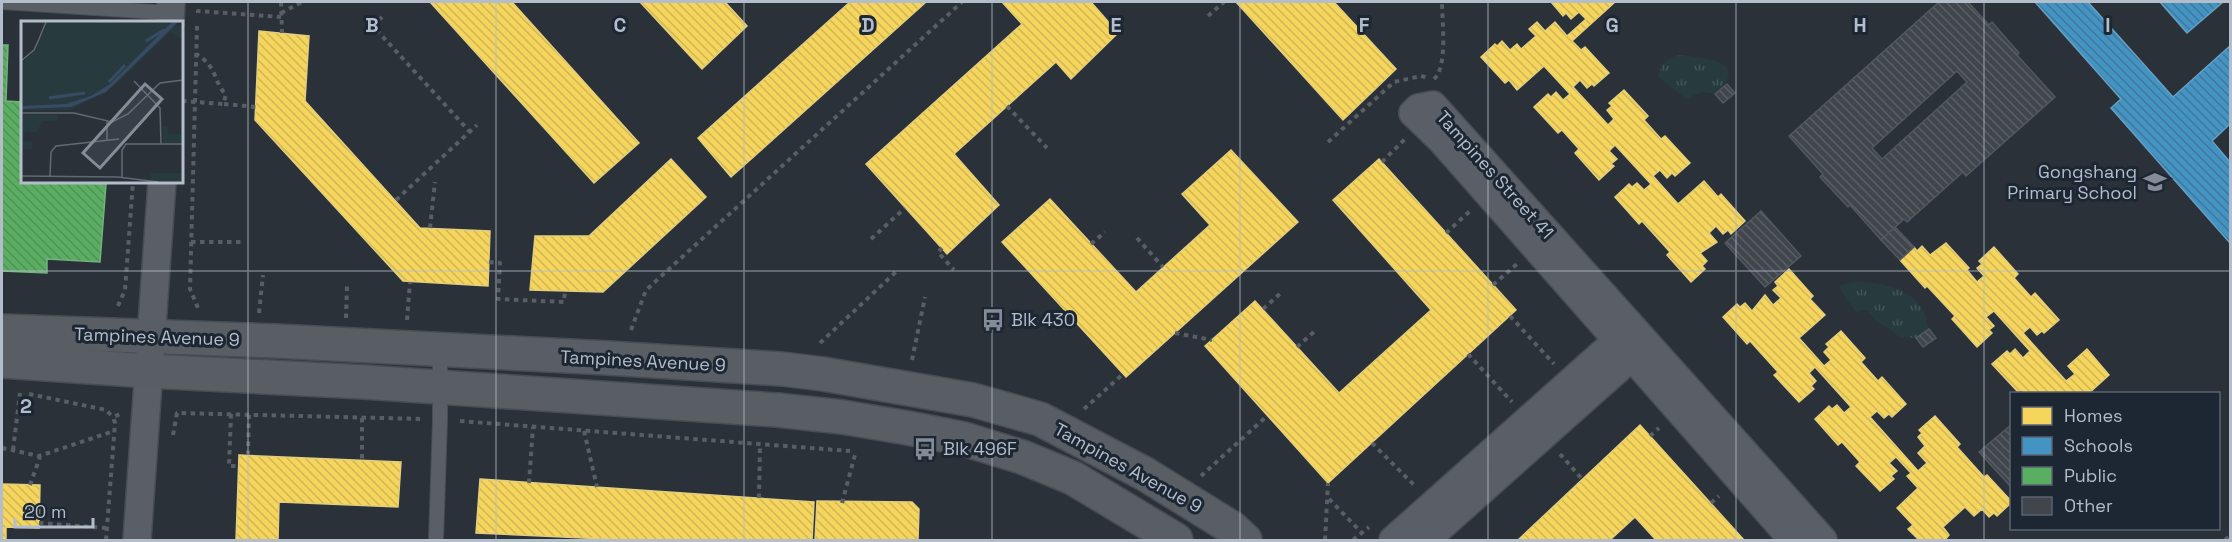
<svg xmlns="http://www.w3.org/2000/svg" width="2232" height="542" font-family="'Space Grotesk',sans-serif">
	<defs>
		<pattern id="park-tufts" width="24" height="20" patternUnits="userSpaceOnUse" patternTransform="scale(1.5)"><rect width="24" height="20" fill="#273b3f"/><path d="M3 7l-1-3M5 7V3M7 7l1-3M15 17l-1-3M17 17v-4M19 17l1-3" fill="none" stroke="#445559"/></pattern>
		<pattern id="homes-back-hatch" width="6" height="6" patternUnits="userSpaceOnUse" patternTransform="scale(1.5)"><rect width="6" height="6" fill="#f6d55c"/><path d="M-1 5l2 2M0 0l6 6M5-1l2 2" fill="none" stroke="#d0b656"/></pattern>
		<pattern id="schools-back-hatch" width="6" height="6" patternUnits="userSpaceOnUse" patternTransform="scale(1.5)"><rect width="6" height="6" fill="#4393c3"/><path d="M-1 5l2 2M0 0l6 6M5-1l2 2" fill="none" stroke="#3f789b"/></pattern>
		<pattern id="public-back-hatch" width="6" height="6" patternUnits="userSpaceOnUse" patternTransform="scale(1.5)"><rect width="6" height="6" fill="#5aae61"/><path d="M-1 5l2 2M0 0l6 6M5-1l2 2" fill="none" stroke="#519158"/></pattern>
		<pattern id="building-back-hatch" width="6" height="6" patternUnits="userSpaceOnUse" patternTransform="scale(1.5)"><rect width="6" height="6" fill="#41464d"/><path d="M-1 5l2 2M0 0l6 6M5-1l2 2" fill="none" stroke="#5a5f65"/></pattern>
	</defs>
	<rect width="100%" height="100%" fill="#2a3139"/>
	<g fill="url(#park-tufts)">
		<path d="M 1679,55 C 1705,58 1752,61 1715,94 C 1704,91 1697,92 1687,99 L 1658,77 C 1660,65 1668,58 1679,55 Z"/>
		<path d="M 1853,282 C 1878,282 1908,286 1923,310 C 1927,316 1926,323 1929,329 L 1916,338 L 1899,337 C 1892,330 1886,327 1878,322 C 1870,316 1870,307 1857,312 L 1846,299 L 1839,286 Z"/>
	</g>
	<g fill="url(#homes-back-hatch)" stroke="#e2ce7d" stroke-width="1.5">
		<path d="M 430,2 L 512,2 L 639,143 L 594,183 Z"/>
		<path d="M 640,2 L 725,2 L 747,26 L 702,69 Z"/>
		<path d="M 850,2 L 926,2 L 731,177 L 698,138 Z"/>
		<path d="M 1002,2 L 1091,2 L 1118,33 L 1071,79 L 1056,62 L 954,154 L 999,205 L 947,254 L 866,164 L 1022,24 Z"/>
		<path d="M 1236,2 L 1334,2 L 1396,69 L 1343,120 Z"/>
		<path d="M 1551,2 L 1615,2 L 1572,41 L 1581,50 L 1585,47 L 1609,73 L 1594,86 L 1592,84 L 1587,88 L 1580,80 L 1573,87 L 1608,125 L 1614,119 L 1607,110 L 1612,106 L 1609,103 L 1624,90 L 1648,116 L 1644,120 L 1661,139 L 1665,136 L 1690,163 L 1675,176 L 1672,173 L 1667,178 L 1660,170 L 1653,176 L 1678,204 L 1704,181 L 1718,197 L 1721,194 L 1745,221 L 1731,234 L 1728,230 L 1723,234 L 1716,226 L 1709,233 L 1717,242 L 1700,253 L 1707,261 L 1702,266 L 1705,269 L 1691,282 L 1667,255 L 1670,252 L 1642,221 L 1639,224 L 1615,197 L 1629,184 L 1632,187 L 1637,183 L 1644,190 L 1651,184 L 1615,145 L 1609,151 L 1617,159 L 1611,164 L 1614,166 L 1599,180 L 1575,153 L 1579,149 L 1562,130 L 1558,133 L 1534,107 L 1548,94 L 1551,97 L 1556,92 L 1563,100 L 1570,94 L 1544,66 L 1517,90 L 1509,80 L 1505,83 L 1481,57 L 1495,44 L 1497,46 L 1502,41 L 1510,50 L 1517,44 L 1521,49 L 1536,36 L 1529,29 L 1537,22 L 1545,31 L 1555,22 L 1567,36 L 1586,19 L 1579,12 L 1571,19 L 1566,13 L 1563,16 Z"/>
		<path d="M 259,31 L 309,36 L 305,101 L 420,228 L 490,231 L 488,286 L 403,281 L 255,120 Z"/>
		<path d="M 1231,150 L 1298,222 L 1126,377 L 1002,242 L 1050,199 L 1136,292 L 1210,225 L 1182,194 Z"/>
		<path d="M 671,159 L 706,197 L 603,292 L 530,290 L 535,236 L 589,236 Z"/>
		<path d="M 1379,159 L 1516,310 L 1328,483 L 1205,346 L 1255,301 L 1339,393 L 1431,310 L 1333,200 Z"/>
		<path d="M 1946,243 L 1969,268 L 1967,270 L 1977,282 L 1984,276 L 1977,268 L 1982,264 L 1979,261 L 1994,247 L 2018,274 L 2014,278 L 2031,297 L 2035,293 L 2059,320 L 2044,333 L 2042,331 L 2037,335 L 2030,327 L 2023,333 L 2066,381 L 2075,374 L 2068,366 L 2087,349 L 2109,375 L 2088,394 L 2024,394 L 2021,390 L 2018,392 L 1992,364 L 2007,351 L 2010,354 L 2015,349 L 2023,358 L 2030,351 L 1994,311 L 1986,317 L 1994,326 L 1989,330 L 1992,333 L 1977,347 L 1952,319 L 1955,316 L 1927,286 L 1925,288 L 1900,260 L 1914,247 L 1917,251 L 1922,246 L 1930,255 Z"/>
		<path d="M 1789,269 L 1813,296 L 1810,299 L 1825,315 L 1799,338 L 1824,366 L 1831,360 L 1824,352 L 1829,347 L 1826,344 L 1841,331 L 1865,358 L 1861,362 L 1878,381 L 1882,377 L 1906,404 L 1892,417 L 1889,414 L 1884,418 L 1877,411 L 1870,417 L 1918,471 L 1927,463 L 1918,453 L 1925,446 L 1918,437 L 1922,433 L 1919,430 L 1935,416 L 1960,444 L 1957,447 L 1984,477 L 1987,475 L 2012,502 L 1997,516 L 1994,513 L 1989,517 L 1982,509 L 1974,516 L 1965,507 L 1943,527 L 1949,535 L 1945,540 L 1919,540 L 1908,529 L 1913,525 L 1897,508 L 1918,488 L 1907,476 L 1911,473 L 1896,457 L 1889,463 L 1897,471 L 1891,476 L 1894,479 L 1880,491 L 1856,466 L 1860,462 L 1842,442 L 1838,445 L 1815,419 L 1829,406 L 1832,409 L 1837,405 L 1844,413 L 1851,407 L 1815,367 L 1809,373 L 1816,381 L 1811,386 L 1814,389 L 1799,402 L 1774,375 L 1778,372 L 1750,341 L 1747,344 L 1723,317 L 1737,304 L 1740,307 L 1745,303 L 1752,311 L 1765,295 L 1773,305 L 1781,298 L 1773,290 L 1778,286 L 1775,282 Z"/>
		<path d="M 1640,425 L 1744,540 L 1656,540 L 1635,517 L 1610,540 L 1518,540 Z"/>
		<path d="M 239,455 L 401,462 L 398,507 L 279,502 L 278,540 L 236,540 Z"/>
		<path d="M 480,479 L 814,502 L 812,540 L 627,540 L 476,533 Z"/>
		<path d="M 2,484 L 40,485 L 39,528 L 6,527 L 6,540 L 2,540 Z"/>
		<path d="M 817,501 L 912,502 L 919,509 L 918,540 L 815,540 Z"/>
	</g>
	<g fill="url(#schools-back-hatch)" stroke="#65a0c5" stroke-width="1.5">
		<path d="M 2035,2 L 2088,2 L 2173,97 L 2230,46 L 2230,124 L 2212,141 L 2230,162 L 2230,243 L 2111,108 L 2121,99 Z"/>
		<path d="M 2160,2 L 2223,2 L 2187,33 Z"/>
	</g>
	<path fill="url(#public-back-hatch)" stroke="#75b280" stroke-width="1.5" d="M 2,45 L 8,45 L 6,101 L 22,102 L 22,182 L 106,184 L 100,262 L 47,259 L 47,273 L 2,271 Z"/>
	<g fill="url(#building-back-hatch)" stroke="#525861" stroke-width="1.5" fill-rule="evenodd">
		<path d="M 1939,2 L 1968,2 L 1989,25 L 1992,22 L 2019,53 L 2017,55 L 2055,97 L 1966,176 L 1963,172 L 1907,222 L 1904,219 L 1881,240 L 1850,205 L 1848,207 L 1820,177 L 1823,174 L 1789,136 ZM 1957,71 L 1967,82 L 1882,159 L 1872,148 Z"/>
		<path d="M 1727,84 L 1735,93 L 1723,103 L 1715,94 Z"/>
		<path d="M 1761,211 L 1801,256 L 1765,287 L 1725,243 Z"/>
		<path d="M 1895,227 L 1914,247 L 1900,260 L 1881,240 Z"/>
		<path d="M 1929,329 L 1936,338 L 1923,347 L 1916,338 Z"/>
		<path d="M 2012,424 L 2012,488 L 1979,452 Z"/>
	</g>
	<g fill="none" stroke-linecap="round" stroke-linejoin="round">
		<g stroke="#484d54" stroke-width="16">
			<g id="lane">
				<path d="M 2,2 L 171,13"/>
				<path d="M 436,540 L 440,420 L 440,351"/>
			</g>
		</g>
		<g stroke="#484d54" stroke-width="30">
			<g id="street">
				<path d="M 170,22 L 171,2"/>
				<path d="M 137,540 L 162,182"/>
				<path d="M 1393,540 L 1631,328"/>
				<path d="M 1426,540 L 1646,344"/>
				<path d="M 1793,540 L 1442,141 L 1413,113 L 1418,108 L 1433,105 L 1823,540"/>
			</g>
		</g>
		<g stroke="#484d54" stroke-width="36">
			<g id="secondary">
				<path d="M 2,331 L 276,341 L 608,358 L 782,369 L 823,374 L 973,400 L 1040,419 L 1145,474 L 1232,528 L 1245,540"/>
				<path d="M 2,361 L 149,371 L 364,382 L 777,410 L 842,417 L 908,428 L 964,439 L 1022,457 L 1073,478 L 1176,540"/>
			</g>
		</g>
		<g stroke="#585e64" stroke-width="4" stroke-dasharray="4.5 4.5" stroke-linecap="butt">
			<path d="M 281,2 L 282,33"/>
			<path d="M 198,13 L 198,11 L 281,17"/>
			<path d="M 281,13 L 302,2"/>
			<path d="M 1208,16 L 1224,2"/>
			<path d="M 382,17 L 373,26 L 470,132"/>
			<path d="M 197,26 L 190,289 L 198,308"/>
			<path d="M 1434,79 C 1448,67 1442,20 1442,2"/>
			<path d="M 182,101 L 223,104 L 226,95 C 212,79 218,67 196,54"/>
			<path d="M 224,104 L 256,107"/>
			<path d="M 1007,106 L 1047,148"/>
			<path d="M 1328,142 L 1394,82 L 1421,76 L 1429,78"/>
			<path d="M 1382,162 L 1405,139"/>
			<path d="M 396,200 L 477,125"/>
			<path d="M 430,228 L 435,182"/>
			<path d="M 1446,233 L 1470,211"/>
			<path d="M 1137,238 L 1163,267"/>
			<path d="M 871,239 L 905,208"/>
			<path d="M 191,242 L 241,242"/>
			<path d="M 1091,244 L 1105,232"/>
			<path d="M 942,248 L 938,252 L 954,270"/>
			<path d="M 489,262 L 500,263 L 498,299 L 564,302 L 565,291"/>
			<path d="M 1493,285 L 1517,264"/>
			<path d="M 118,306 L 125,290 L 133,182"/>
			<path d="M 1263,309 L 1282,292"/>
			<path d="M 259,313 L 263,275"/>
			<path d="M 1510,316 L 1554,364"/>
			<path d="M 346,318 L 347,285"/>
			<path d="M 407,320 L 410,282"/>
			<path d="M 631,330 L 646,290 L 962,2"/>
			<path d="M 1175,333 L 1212,340"/>
			<path d="M 820,343 L 898,270"/>
			<path d="M 1297,347 L 1316,330"/>
			<path d="M 1468,354 L 1512,402"/>
			<path d="M 912,360 L 925,297"/>
			<path d="M 29,394 L 106,410 L 113,417"/>
			<path d="M 1084,409 L 1124,373"/>
			<path d="M 231,414 L 229,466 L 239,466"/>
			<path d="M 362,418 L 362,460"/>
			<path d="M 460,421 L 850,451"/>
			<path d="M 584,431 L 597,487"/>
			<path d="M 173,435 L 177,413 L 422,419"/>
			<path d="M 1650,436 L 1659,428"/>
			<path d="M 1372,443 L 1416,487"/>
			<path d="M 2,448 L 39,456 L 114,431"/>
			<path d="M 13,450 L 20,393"/>
			<path d="M 1560,454 L 1582,479"/>
			<path d="M 248,455 L 249,415"/>
			<path d="M 1201,476 L 1267,416"/>
			<path d="M 529,483 L 533,427"/>
			<path d="M 30,485 L 40,457"/>
			<path d="M 759,498 L 760,444"/>
			<path d="M 1329,499 L 1362,533"/>
			<path d="M 842,503 L 856,451"/>
			<path d="M 1711,503 L 1719,496"/>
			<path d="M 39,523 L 107,528"/>
			<path d="M 106,540 L 115,423 L 113,417 L 120,414"/>
			<path d="M 1325,540 L 1328,483"/>
			<path d="M 1353,540 L 1369,527"/>
			<path d="M 2225,540 L 2230,535"/>
		</g>
		<use href="#lane" stroke="#5a5f67" stroke-width="14"/>
		<use href="#street" stroke="#5a5f67" stroke-width="27"/>
		<use href="#secondary" stroke="#595e65" stroke-width="33"/>
	</g>
	<path fill="none" stroke="#b4bdca" stroke-width="1.5" stroke-opacity="0.55" d="M 248,2 L 248,540M 496,2 L 496,540M 744,2 L 744,540M 992,2 L 992,540M 1240,2 L 1240,540M 1488,2 L 1488,540M 1736,2 L 1736,540M 1984,2 L 1984,540M 2,271 L 2230,271"/>
	<defs>
		<g id="school-bare" transform="scale(1.8)"><path d="M0-5L7-2L0 1L-7-2ZM-4 1L0 2.5L4 1V4Q0 6-4 4Z" fill="#848c97" stroke="#1d2734" stroke-width="2.5" paint-order="stroke"/></g>
		<g id="bus-bare" transform="scale(1.8)"><path d="M-5-6H5V4H4V6H2V4H-2V6H-4V4H-5ZM-3.5-4V0h7V-4ZM-3.5 1.2v1.5H-2V1.2ZM2 1.2v1.5H3.5V1.2Z" fill="#848c97" stroke="#1d2734" stroke-width="2.5" paint-order="stroke"/></g>
	</defs>
	<g fill-rule="evenodd">
		<use href="#school-bare" x="2155" y="182"/>
		<use href="#bus-bare" x="993" y="320"/>
		<use href="#bus-bare" x="925" y="449"/>
	</g>
	<g text-anchor="middle" stroke-width="6" stroke-linejoin="round" paint-order="stroke">
		<g font-size="18" fill="#b4bdca" stroke="#1d2734" text-anchor="start">
			<text x="2137" y="178" text-anchor="end">Gongshang<tspan x="2137" dy="21">Primary School</tspan></text>
			<text x="1011" y="326">Blk 430</text>
			<text x="943" y="455">Blk 496F</text>
		</g>
		<g font-size="18" fill="#b4bdca" stroke="#1d2734">
			<text transform="translate(1495 175) rotate(48)" y="6">Tampines Street 41</text>
			<text transform="translate(157 337) rotate(2)" y="6">Tampines Avenue 9</text>
			<text transform="translate(643 361) rotate(3)" y="6">Tampines Avenue 9</text>
			<text transform="translate(1128 468) rotate(29)" y="6">Tampines Avenue 9</text>
		</g>
	</g>
	<g transform="translate(21 21)">
		<rect width="162" height="162" fill="#2a3139"/>
		<path d="M 27,1 L 150,1 L 146,4 L 162,5 L 162,19 L 149,11 L 92,66 L 50,89 L 0,89 L 0,43 L 15,29 ZM 0,94 L 37,94 L 36,100 L 22,100 L 15,111 L 4,111 L 2,120 L 11,121 L 11,128 L 0,128 ZM 130,152 L 160,152 L 160,161 L 130,160 Z" fill="#273b3f"/>
		<path d="M 142,105 L 146,105 L 148,113 L 160,113 L 162,105 L 162,122 L 142,122 Z" fill="#273b3f"/>
		<path d="M 151,1 L 157,1 L 85,71 L 50,86 L 0,88 L 0,85 L 45,83 L 70,75 L 89,63 Z" fill="#384b64"/>
		<path fill="none" stroke="#384b64" stroke-width="3" d="M 125,20 L 143,9M 88,61 L 104,44M 28,77 L 64,72"/>
		<path fill="none" stroke="#616973" stroke-width="1.5" d="M 18,18 L 25,1M 0,40 L 13,29 L 19,16M 113,60 L 139,87 L 140,123M 0,92 L 53,92 L 91,101 L 107,93 L 139,62 L 162,59M 86,119 L 86,100M 0,155 L 97,156 L 137,161M 29,155 L 30,131 L 35,125 L 98,118M 101,157 L 101,129 L 105,123 L 162,123"/>
		<path fill="#848c97" fill-opacity="0.15" stroke="#848c97" stroke-width="3" d="M 124,63 L 141,78 L 79,147 L 62,132 Z"/>
		<rect width="162" height="162" fill="none" stroke="#b4bdca" stroke-width="3"/>
	</g>
	<g font-size="20" text-anchor="middle" font-weight="bold" fill="#b4bdca" stroke="#1d2734" stroke-width="6" stroke-linejoin="round" paint-order="stroke">
		<text x="372" y="32">B</text>
		<text x="620" y="32">C</text>
		<text x="868" y="32">D</text>
		<text x="1116" y="32">E</text>
		<text x="1364" y="32">F</text>
		<text x="1612" y="32">G</text>
		<text x="1860" y="32">H</text>
		<text x="2108" y="32">I</text>
		<text x="26" y="413">2</text>
	</g>
	<rect width="2232" height="542" fill="none" stroke="#b4bdca" stroke-width="6"/>
	<rect x="2010" y="392" width="210" height="138" fill="#1d2734" stroke="#596370" stroke-width="1.5"/>
	<rect x="2022" y="407" width="30" height="18" fill="#f6d55c" stroke="#596370" stroke-width="1.5"/>
	<text x="2064" y="422" font-size="18" fill="#b4bdca">Homes</text>
	<rect x="2022" y="437" width="30" height="18" fill="#4393c3" stroke="#596370" stroke-width="1.5"/>
	<text x="2064" y="452" font-size="18" fill="#b4bdca">Schools</text>
	<rect x="2022" y="467" width="30" height="18" fill="#5aae61" stroke="#596370" stroke-width="1.5"/>
	<text x="2064" y="482" font-size="18" fill="#b4bdca">Public</text>
	<rect x="2022" y="497" width="30" height="18" fill="#41464d" stroke="#596370" stroke-width="1.5"/>
	<text x="2064" y="512" font-size="18" fill="#b4bdca">Other</text>
	<path d="M15 518v9h78v-9" fill="none" stroke="#b4bdca" stroke-width="3"/>
	<text x="24" y="518" font-size="18" fill="#b4bdca" stroke="#1d2734" stroke-width="4.5" paint-order="stroke">20 m</text>
</svg>
